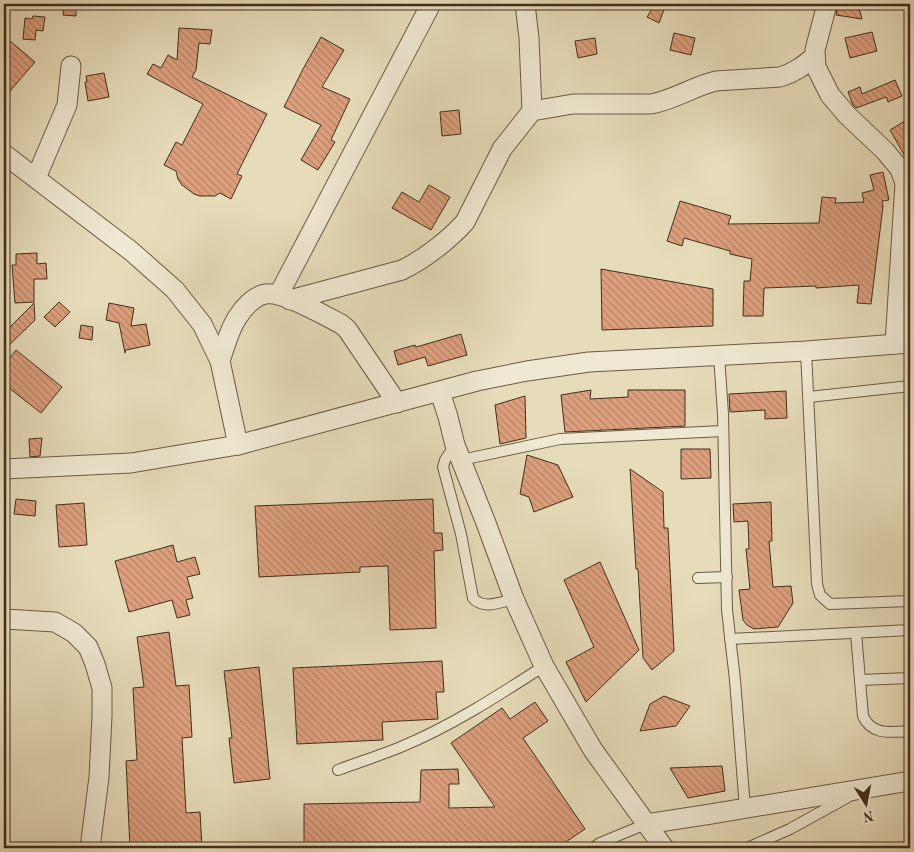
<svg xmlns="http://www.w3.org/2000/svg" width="914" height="852" font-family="'Old Standard TT',serif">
	<defs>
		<pattern id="building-back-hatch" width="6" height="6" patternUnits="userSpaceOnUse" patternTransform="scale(1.25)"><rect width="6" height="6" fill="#dea07e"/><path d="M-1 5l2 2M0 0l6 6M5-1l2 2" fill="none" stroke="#b68366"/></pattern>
	</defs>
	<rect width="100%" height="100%" fill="#e7dcba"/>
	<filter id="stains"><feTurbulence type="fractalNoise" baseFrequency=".004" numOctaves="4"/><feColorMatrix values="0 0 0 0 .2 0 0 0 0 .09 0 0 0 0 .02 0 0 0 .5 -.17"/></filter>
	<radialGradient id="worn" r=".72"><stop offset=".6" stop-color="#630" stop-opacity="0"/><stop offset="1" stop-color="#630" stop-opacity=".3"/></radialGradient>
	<g fill="url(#building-back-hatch)" stroke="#412e1a">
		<path d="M 64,4 L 76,4 L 76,16 L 63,15 Z"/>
		<path d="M 655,4 L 666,4 L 659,23 L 647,17 Z"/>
		<path d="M 838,4 L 858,4 L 862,19 L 836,15 Z"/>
		<path d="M 33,16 L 45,17 L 43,31 L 36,30 L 35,40 L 23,39 L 25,18 L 32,19 Z"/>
		<path d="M 179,28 L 212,30 L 210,44 L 199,43 L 196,70 L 192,77 L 267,114 L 237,174 L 242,176 L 231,199 L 220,193 L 215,196 L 200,196 L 194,194 L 182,185 L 178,179 L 176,171 L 164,165 L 176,142 L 182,145 L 203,104 L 147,74 L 153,64 L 161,68 L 168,55 L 177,60 Z"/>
		<path d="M 872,32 L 877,51 L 850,58 L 845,38 Z"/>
		<path d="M 674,33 L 695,38 L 691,55 L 670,50 Z"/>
		<path d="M 4,36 L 35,62 L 4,98 Z"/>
		<path d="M 321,37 L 344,50 L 322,87 L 350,99 L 331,140 L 335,142 L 318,170 L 301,160 L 321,125 L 284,107 L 303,69 Z"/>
		<path d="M 595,38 L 597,54 L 578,58 L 575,41 Z"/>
		<path d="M 104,73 L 109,97 L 88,101 L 85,82 L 87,82 L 86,76 Z"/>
		<path d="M 895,80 L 902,96 L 888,102 L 886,97 L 856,108 L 853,105 L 848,92 L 860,87 L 862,94 Z"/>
		<path d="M 459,110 L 461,134 L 442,136 L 440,112 Z"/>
		<path d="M 910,118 L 910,165 L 890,130 Z"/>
		<path d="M 883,172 L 889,200 L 882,201 L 883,206 L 871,304 L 857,303 L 859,285 L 816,288 L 816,286 L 764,288 L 763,316 L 743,316 L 744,281 L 750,281 L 752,259 L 730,254 L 730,251 L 684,238 L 682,246 L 667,241 L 680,201 L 731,216 L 728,224 L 819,223 L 822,197 L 836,198 L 835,203 L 864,202 L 862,193 L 874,190 L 870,175 Z"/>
		<path d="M 429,185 L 450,197 L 431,230 L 392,208 L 402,192 L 419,202 Z"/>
		<path d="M 37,253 L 37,264 L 46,263 L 47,279 L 34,279 L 34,302 L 15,303 L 12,265 L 16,265 L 16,254 Z"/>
		<path d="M 601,269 L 713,289 L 713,326 L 602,330 Z"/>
		<path d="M 59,302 L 70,312 L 55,327 L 44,317 Z"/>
		<path d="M 34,303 L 35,320 L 4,350 L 4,336 L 12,325 Z"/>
		<path d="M 109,303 L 134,308 L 131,326 L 146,324 L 150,345 L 126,350 L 125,353 L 119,323 L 106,320 Z"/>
		<path d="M 81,325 L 93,327 L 92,340 L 79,338 Z"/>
		<path d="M 461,334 L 467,355 L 428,366 L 425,357 L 398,365 L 394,351 L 415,345 L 416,347 Z"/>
		<path d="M 16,350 L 62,387 L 41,413 L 4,384 L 4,365 Z"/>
		<path d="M 591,390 L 590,399 L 628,397 L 628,390 L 685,390 L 685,426 L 565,432 L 561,395 Z"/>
		<path d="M 786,391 L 787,418 L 765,419 L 765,410 L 730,412 L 729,394 Z"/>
		<path d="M 525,396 L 526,438 L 500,444 L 495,405 Z"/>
		<path d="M 42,438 L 40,456 L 30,457 L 29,439 Z"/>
		<path d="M 681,449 L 710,449 L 711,478 L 681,479 Z"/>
		<path d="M 527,455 L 558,465 L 573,497 L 534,512 L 529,497 L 520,494 Z"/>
		<path d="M 630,469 L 663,492 L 664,528 L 668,528 L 674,651 L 652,670 L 643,658 L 638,569 L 636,569 Z"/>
		<path d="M 16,499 L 36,501 L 35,516 L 14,514 Z"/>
		<path d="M 433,499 L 434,533 L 442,533 L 443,550 L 434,551 L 436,628 L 390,630 L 388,566 L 360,567 L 360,572 L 259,577 L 255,506 Z"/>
		<path d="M 771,502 L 772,541 L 769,541 L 773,587 L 791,586 L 793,603 L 778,627 L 754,629 L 747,625 L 743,620 L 739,590 L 750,589 L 746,549 L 749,549 L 748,521 L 734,522 L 733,504 Z"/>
		<path d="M 84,503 L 87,545 L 59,547 L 56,505 Z"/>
		<path d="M 173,545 L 177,562 L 195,557 L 200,574 L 187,577 L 193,598 L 186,600 L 190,615 L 177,618 L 172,600 L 129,612 L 115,561 Z"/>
		<path d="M 600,562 L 639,650 L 586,702 L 566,662 L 594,647 L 564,580 Z"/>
		<path d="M 169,632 L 176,686 L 189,685 L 192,737 L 182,738 L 186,813 L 200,812 L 202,848 L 130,848 L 126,761 L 137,760 L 133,688 L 144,687 L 137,637 Z"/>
		<path d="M 442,661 L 444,692 L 436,692 L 438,719 L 382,722 L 383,740 L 297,744 L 293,668 Z"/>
		<path d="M 259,667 L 270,779 L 234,783 L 229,738 L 232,738 L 224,671 Z"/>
		<path d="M 664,696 L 690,706 L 676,726 L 640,731 L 650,704 Z"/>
		<path d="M 535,702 L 548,721 L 523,738 L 585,829 L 557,848 L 304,848 L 304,804 L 420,802 L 421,770 L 458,769 L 459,784 L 449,784 L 449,808 L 495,807 L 451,743 L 502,708 L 510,719 Z"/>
		<path d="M 722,766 L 725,791 L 688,798 L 670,768 Z"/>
	</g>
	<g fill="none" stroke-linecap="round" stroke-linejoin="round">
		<g stroke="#6a5a42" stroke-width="12">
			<g id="service">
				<path d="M 806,351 L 817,584 L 820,595 L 830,604 L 910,601"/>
				<path d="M 719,355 L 723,414 L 727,610 L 735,680 L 745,809"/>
				<path d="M 809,397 L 910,386"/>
				<path d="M 455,445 L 445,460 L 443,467 L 461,534 L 473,598 C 483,610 501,602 514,599"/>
				<path d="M 461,460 L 560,439 L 723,431"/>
				<path d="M 698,578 L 727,577"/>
				<path d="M 856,633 L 863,716 C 872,736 891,732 910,731"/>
				<path d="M 730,639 L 910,630"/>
				<path d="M 860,680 L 910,678"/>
				<path d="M 338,770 C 359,762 382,755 403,746 C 453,725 499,695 544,666"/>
				<path d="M 593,848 L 600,843 L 646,824"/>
				<path d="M 747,848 L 790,829 L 848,797"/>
			</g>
		</g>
		<g stroke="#6a5a42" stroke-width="21">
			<g id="minor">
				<path d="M 525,4 L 529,38 L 532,111"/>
				<path d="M 827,4 L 815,50 L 816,67 L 830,95 L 847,115 L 885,151 L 900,169 L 905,183 L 895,344"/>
				<path d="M 4,154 L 131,251 L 175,290 L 202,324 L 220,361 L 238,445"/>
				<path d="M 36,178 L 67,105 L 71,66"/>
				<path d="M 279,294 L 431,4"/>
				<path d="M 290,300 L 402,270 C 423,260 449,240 465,222 L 502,149 L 532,111 L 573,104 L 651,104 C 674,100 694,86 716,81 L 780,77 C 794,73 803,66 814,57"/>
				<path d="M 220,361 C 225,347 229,330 237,318 C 243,308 255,295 266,294 C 283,291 325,316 341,324 L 347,329 L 397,403"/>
				<path d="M 440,392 L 448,417 L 455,445 L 486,523 L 514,599 L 544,666 L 593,750 L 664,848"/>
				<path d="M 4,469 L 131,463 L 238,445 L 477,381 L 527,371 L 589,362 L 806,351 L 910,343"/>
				<path d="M 4,619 L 55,622 L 74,633 L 88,647 L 95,664 L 102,688 L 102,716 L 99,777 L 90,848"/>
				<path d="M 646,824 L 711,814 L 910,781"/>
			</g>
		</g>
		<use href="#service" stroke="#efe8d2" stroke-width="10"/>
		<use href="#minor" stroke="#efe8d2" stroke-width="19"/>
	</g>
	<rect width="914" height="852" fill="none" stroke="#e7dcba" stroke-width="20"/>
	<rect x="5" y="5" width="904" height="842" fill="none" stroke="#412e1a" stroke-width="2.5"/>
	<rect x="10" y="10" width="894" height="832" fill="none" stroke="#412e1a"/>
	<g transform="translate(866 804) rotate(169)" stroke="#efe8d2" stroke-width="4" paint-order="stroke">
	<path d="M0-4L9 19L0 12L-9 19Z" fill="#412e1a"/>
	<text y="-8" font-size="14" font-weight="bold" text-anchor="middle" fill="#412e1a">N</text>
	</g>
	<rect width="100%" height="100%" filter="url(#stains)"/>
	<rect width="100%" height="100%" fill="url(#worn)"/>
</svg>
